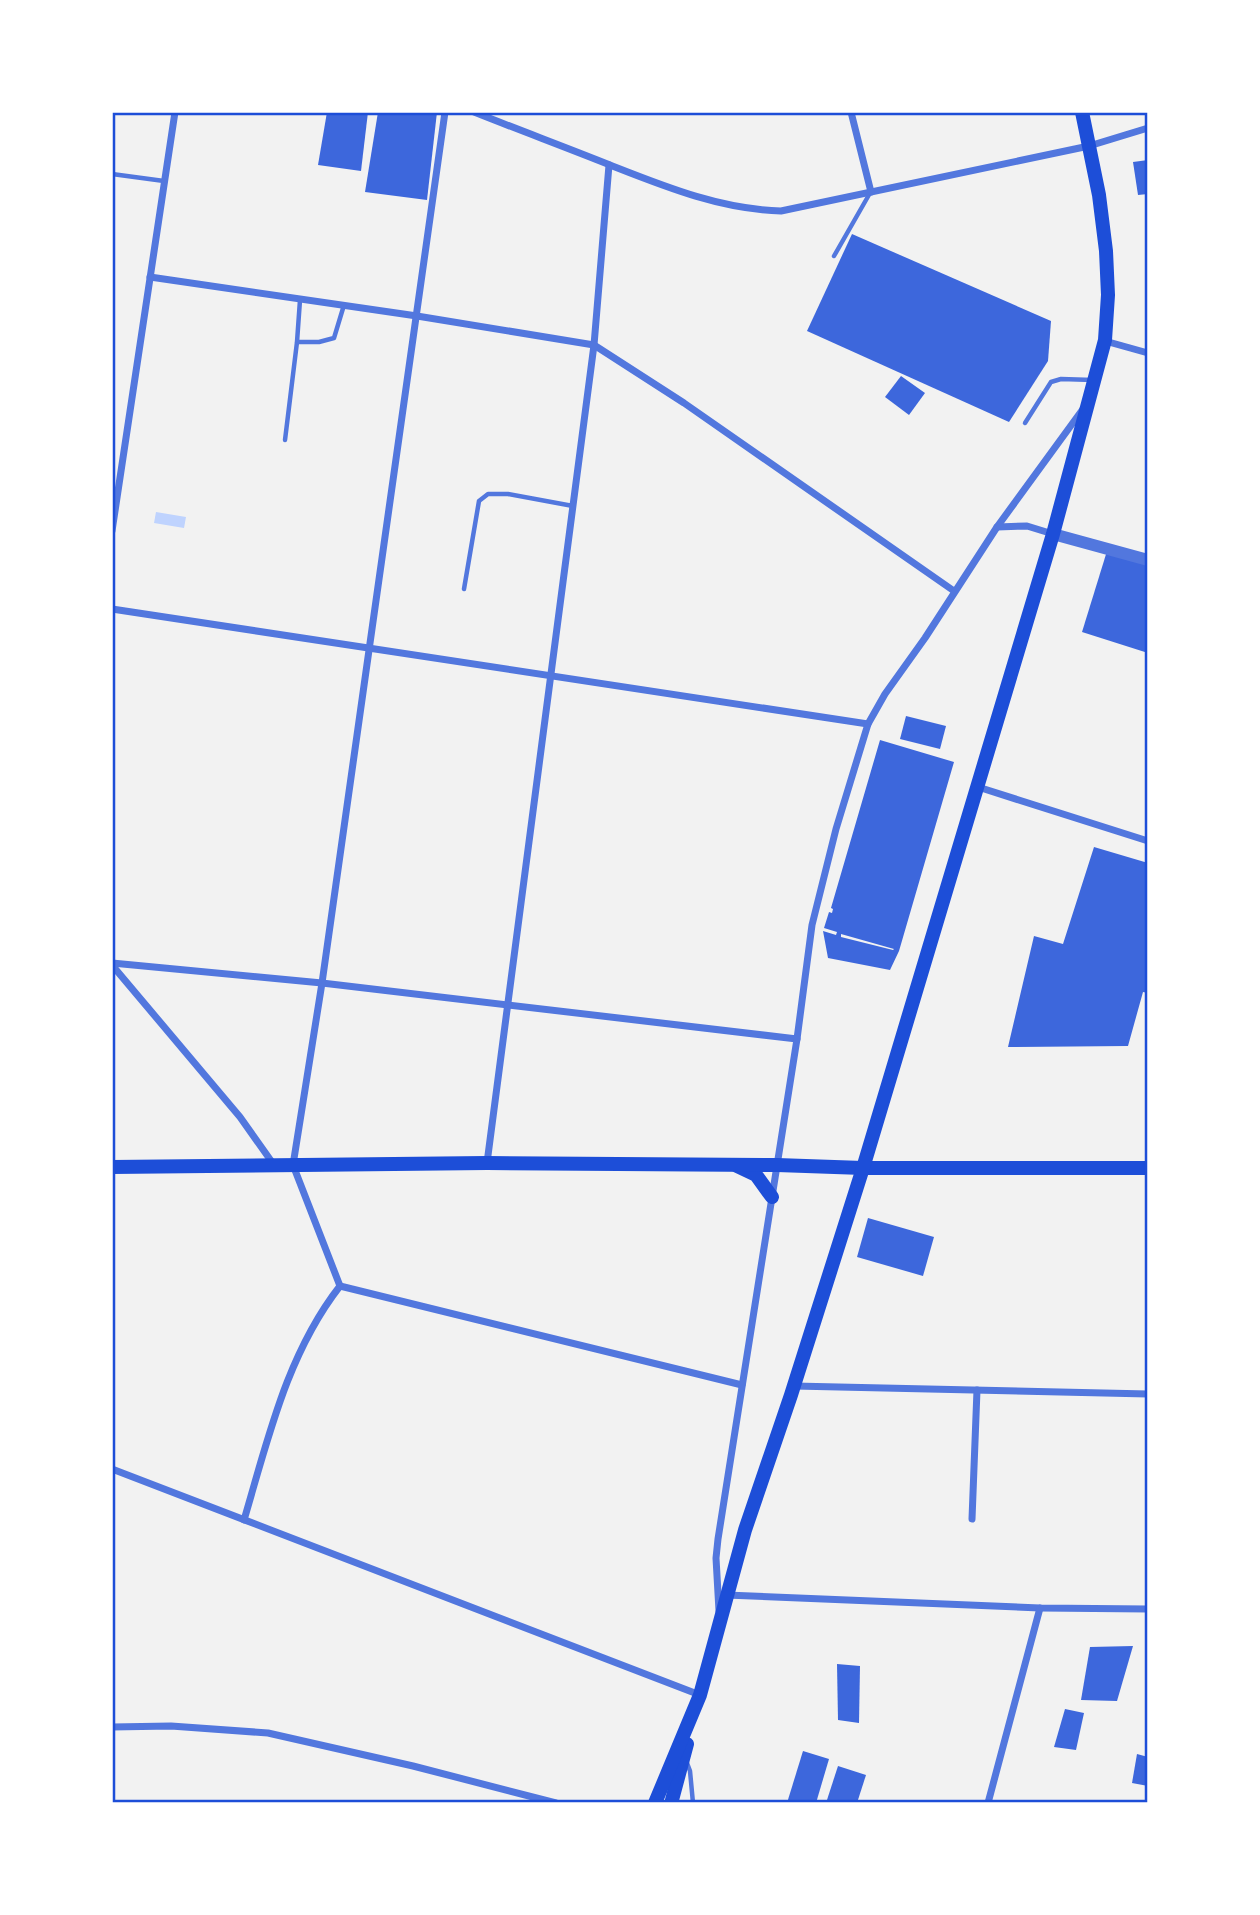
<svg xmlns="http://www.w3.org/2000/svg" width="1260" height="1915" font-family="Manrope,sans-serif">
	<rect width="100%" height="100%" fill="#f2f2f2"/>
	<path fill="#bfd3fe" d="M 156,512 L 186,517 L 184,528 L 154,523 Z"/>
	<g fill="#3d67dc" fill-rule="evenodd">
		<path d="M 327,112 L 368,112 L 361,171 L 318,165 Z"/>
		<path d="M 378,112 L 437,112 L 427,200 L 365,192 Z"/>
		<path d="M 1148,160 L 1148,194 L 1138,195 L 1133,162 Z"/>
		<path d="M 852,234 L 1051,321 L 1048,361 L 1009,422 L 807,331 Z"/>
		<path d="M 901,376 L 925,393 L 909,415 L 885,397 Z"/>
		<path d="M 1107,551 L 1148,563 L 1148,653 L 1082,632 Z"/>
		<path d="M 906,716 L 946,726 L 940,749 L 900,739 Z"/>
		<path d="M 880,740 L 954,762 L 899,951 L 890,970 L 828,958 L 823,931 L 836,935 L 837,932 L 824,928 L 829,912 L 832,913 L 833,909 L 831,908 ZM 841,934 L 894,949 L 893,950 L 841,937 Z"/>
		<path d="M 1094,847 L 1148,863 L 1148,993 L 1143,992 L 1128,1046 L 1008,1047 L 1034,936 L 1063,944 Z"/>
		<path d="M 868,1218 L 934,1237 L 923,1276 L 857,1257 Z"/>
		<path d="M 1133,1646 L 1117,1701 L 1081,1700 L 1090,1647 Z"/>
		<path d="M 837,1664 L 860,1666 L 859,1723 L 838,1720 Z"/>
		<path d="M 1065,1709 L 1084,1713 L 1076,1750 L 1054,1747 Z"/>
		<path d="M 803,1751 L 829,1759 L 816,1803 L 787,1803 Z"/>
		<path d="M 1137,1754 L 1148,1757 L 1148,1786 L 1132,1783 Z"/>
		<path d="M 838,1766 L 866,1775 L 857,1803 L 826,1803 Z"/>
	</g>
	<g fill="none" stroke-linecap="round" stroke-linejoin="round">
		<g stroke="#5277de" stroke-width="4.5">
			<path d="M 112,174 L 164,181"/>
			<path d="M 834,256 L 870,193"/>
			<path d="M 297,342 L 319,342 L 334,338 L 344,305"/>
			<path d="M 1025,423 L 1051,382 L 1061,379 L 1093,380"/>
			<path d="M 285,440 L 297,342 L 300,300"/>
			<path d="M 464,589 L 479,501 L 488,494 L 508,494 L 573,506"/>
			<path d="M 687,1763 L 690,1771 L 693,1803"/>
		</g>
		<g stroke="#5277de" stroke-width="7">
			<path d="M 474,112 C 519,130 565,147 610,165 C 666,187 720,209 781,211 L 1089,146 L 1148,128"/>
			<path d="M 851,112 L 871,192"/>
			<path d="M 150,277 L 417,316 L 594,345 L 684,403 L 954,591"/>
			<path d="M 1105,341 L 1148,353"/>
			<path d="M 997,527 L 1027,526 L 1053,534"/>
			<path d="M 112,531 L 175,112"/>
			<path d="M 112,609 L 868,724"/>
			<path d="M 978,787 L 1148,841"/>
			<path d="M 112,963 L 322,983 L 797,1039"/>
			<path d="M 112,965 L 240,1117 L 274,1165"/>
			<path d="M 487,1163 L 594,345 L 609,165"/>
			<path d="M 340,1286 L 293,1165 L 322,983 L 445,112"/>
			<path d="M 340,1286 L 742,1385"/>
			<path d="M 794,1386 L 1148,1394"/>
			<path d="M 112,1469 L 700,1695"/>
			<path d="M 972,1519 L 977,1390"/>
			<path d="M 244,1520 C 268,1439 287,1354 340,1286"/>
			<path d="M 726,1595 L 1040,1608 L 1148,1609"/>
			<path d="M 719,1611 L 716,1558 L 718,1539 L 797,1039 L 812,925 L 836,829 L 868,724 L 885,694 L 925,638 L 997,527 L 1083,409"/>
			<path d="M 112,1727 L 171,1726 L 268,1733 L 413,1766 L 556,1803"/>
			<path d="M 988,1803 L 1040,1608"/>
		</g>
		<path stroke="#5277de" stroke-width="12" d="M 1053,534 L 1148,560"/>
		<g stroke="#1d4ed8" stroke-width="14">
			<path d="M 737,1166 L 756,1175 L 772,1197"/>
			<path d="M 112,1167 L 487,1163 L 777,1165 L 863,1168 L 1148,1168"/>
			<path d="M 672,1800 L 687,1744"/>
			<path d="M 655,1803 L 700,1695 L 745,1530 L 791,1395 L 863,1168 L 1053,534 L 1105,340 L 1108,295 L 1106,251 L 1099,195 L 1082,112"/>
		</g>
	</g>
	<rect width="1260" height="1915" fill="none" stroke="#ffffff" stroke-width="228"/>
	<rect x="114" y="114" width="1032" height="1687" fill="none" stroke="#1d4ed8" stroke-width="2.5"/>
</svg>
